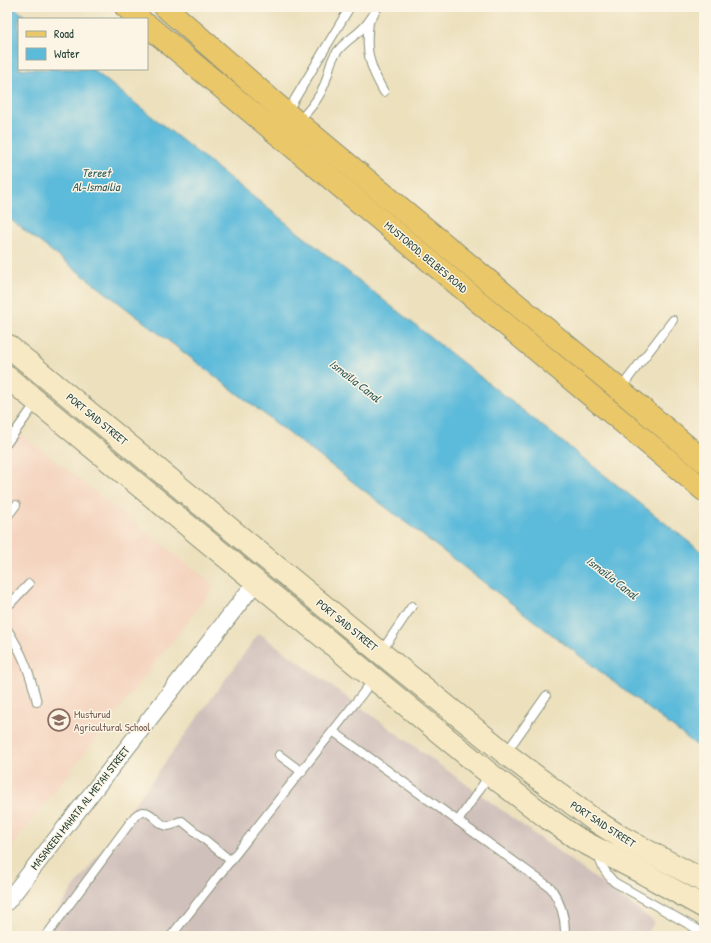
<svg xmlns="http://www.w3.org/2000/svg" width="711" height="943" font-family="'Patrick Hand',sans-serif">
	<rect width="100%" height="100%" fill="#fcf5e5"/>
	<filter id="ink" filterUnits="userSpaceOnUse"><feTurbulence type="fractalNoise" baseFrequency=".025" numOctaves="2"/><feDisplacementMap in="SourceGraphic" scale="8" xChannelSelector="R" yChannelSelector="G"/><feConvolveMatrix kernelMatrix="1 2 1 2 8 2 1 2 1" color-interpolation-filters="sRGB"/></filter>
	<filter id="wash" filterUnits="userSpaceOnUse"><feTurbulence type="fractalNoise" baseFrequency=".012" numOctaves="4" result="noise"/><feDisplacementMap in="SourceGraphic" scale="16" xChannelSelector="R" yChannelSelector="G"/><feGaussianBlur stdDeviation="0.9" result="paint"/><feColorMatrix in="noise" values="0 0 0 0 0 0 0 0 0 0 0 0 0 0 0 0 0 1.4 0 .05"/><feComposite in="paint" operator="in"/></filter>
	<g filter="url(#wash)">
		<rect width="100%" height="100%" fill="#ece0bd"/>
		<path fill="#f4d4bf" d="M 7,423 L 215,586 L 7,853 Z"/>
		<path fill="#d0c0bb" d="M 259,633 L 655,922 L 644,936 L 39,936 Z"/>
		<path fill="#5cbada" stroke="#3e7c87" d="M 7,7 L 13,7 L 29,19 L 19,19 L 19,69 L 92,69 L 704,554 L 704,751 L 7,217 Z"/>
	</g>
	<g filter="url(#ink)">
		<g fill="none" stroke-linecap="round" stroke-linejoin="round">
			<g stroke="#868e78" stroke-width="10">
				<g id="service">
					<path d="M 369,22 C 368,31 367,39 368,48 C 369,64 376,78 384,92"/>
					<path d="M 287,112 L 350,7"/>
					<path d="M 298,121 C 311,109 322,95 327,77 C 330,68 330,60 337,52 C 344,42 354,37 362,29 C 369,23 373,15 378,7"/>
					<path d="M 620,389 L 673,320"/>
					<path d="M 7,443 L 36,403"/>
					<path d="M 7,517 L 16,505"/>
					<path d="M 7,607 L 29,584"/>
					<path d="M 7,629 C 23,654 30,673 37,702"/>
					<path d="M 381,652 L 412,606"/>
					<path d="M 334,732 L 551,888 C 561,903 566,918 565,936"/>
					<path d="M 506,753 L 546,696"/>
					<path d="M 279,755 L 302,772"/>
					<path d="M 458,821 L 490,774"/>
					<path d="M 598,853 C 600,865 606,874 614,882 L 704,933"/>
					<path d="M 46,936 L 135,816 C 150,803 155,825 168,826 C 174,826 176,821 182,821 L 231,861"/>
					<path d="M 171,936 L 374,679"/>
				</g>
			</g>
			<g stroke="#868e78" stroke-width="18">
				<path id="minor" d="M 7,902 L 256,582"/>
			</g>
			<g stroke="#868e78" stroke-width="24">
				<g id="secondary">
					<path d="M 7,345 L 381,653 L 506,754 L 594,820 L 621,837 L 704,881"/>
					<path d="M 7,377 L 490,774 L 549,819 L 578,839 L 641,872 L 704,907"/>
				</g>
			</g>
			<g stroke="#868e78" stroke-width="24">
				<g id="primary">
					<path d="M 126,7 L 140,19"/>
					<path d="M 165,7 L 286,113 L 620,390 L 704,461"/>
					<path d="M 147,25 L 704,490"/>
				</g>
			</g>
			<use href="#service" stroke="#fff" stroke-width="8"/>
			<use href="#minor" stroke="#fff" stroke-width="16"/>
			<use href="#secondary" stroke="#f7e9c3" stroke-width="22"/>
			<use href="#primary" stroke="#eac769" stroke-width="22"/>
		</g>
	</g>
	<defs>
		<g id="school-ring" transform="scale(1.15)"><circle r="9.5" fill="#fcf5e5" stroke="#8d6e63" stroke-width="1.5"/><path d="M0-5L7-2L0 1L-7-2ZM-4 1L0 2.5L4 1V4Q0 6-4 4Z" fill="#8d6e63"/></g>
	</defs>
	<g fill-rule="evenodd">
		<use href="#school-ring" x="59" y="720"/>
	</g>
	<g text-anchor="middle" stroke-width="3" stroke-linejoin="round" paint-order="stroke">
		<g font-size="11" fill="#1f3d34" stroke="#fcf5e5">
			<text transform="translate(426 257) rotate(40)" y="4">MUSTOROD, BELBES ROAD</text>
			<text transform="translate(97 419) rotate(39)" y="4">PORT SAID STREET</text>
			<text transform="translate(347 625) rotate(39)" y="4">PORT SAID STREET</text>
			<text transform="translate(80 808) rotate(-52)" y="4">MASAKEEN MAHATA AL MEYAH STREET</text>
			<text transform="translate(603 824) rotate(33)" y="4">PORT SAID STREET</text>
		</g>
		<g font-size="11" fill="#785e54" stroke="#fcf5e5" text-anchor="start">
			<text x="74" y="718">Musturud<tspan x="74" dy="13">Agricultural School</tspan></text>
		</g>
		<g font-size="12" font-style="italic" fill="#2e5c5e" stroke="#fcf5e5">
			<text x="96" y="177">Tereet<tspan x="96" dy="14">Al-Ismailia</tspan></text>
			<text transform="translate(355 381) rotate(38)" y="4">Ismaïlia Canal</text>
			<text transform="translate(612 578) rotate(38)" y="4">Ismaïlia Canal</text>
		</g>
	</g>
	<rect width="711" height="943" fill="none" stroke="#fcf5e5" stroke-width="24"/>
	<rect x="18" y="18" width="130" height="52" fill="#fcf5e5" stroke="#a4ab9e"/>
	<rect x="26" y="31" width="20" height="6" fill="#eac769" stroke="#a4ab9e"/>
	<text x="54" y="38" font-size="12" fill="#1f3d34">Road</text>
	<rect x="26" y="48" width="20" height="12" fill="#5cbada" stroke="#a4ab9e"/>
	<text x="54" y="58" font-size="12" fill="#1f3d34">Water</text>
</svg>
